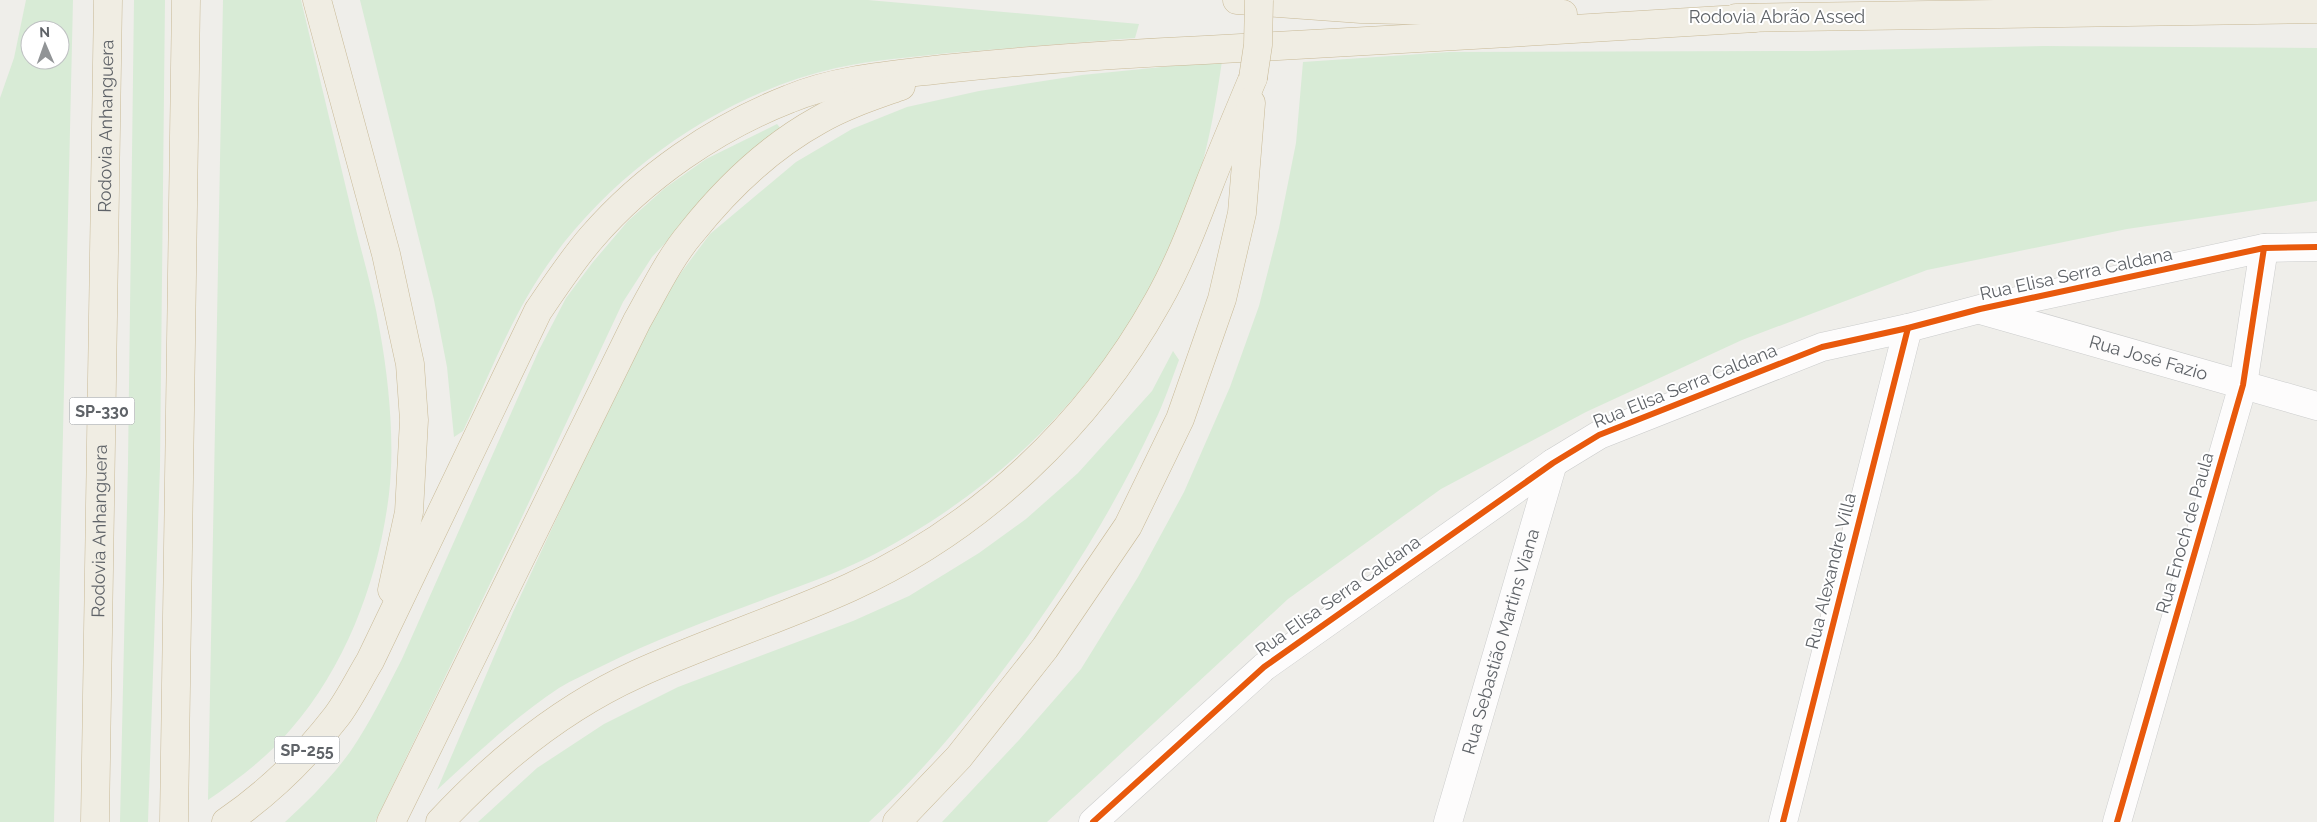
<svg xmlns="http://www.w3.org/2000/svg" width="2317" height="822" font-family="Raleway,sans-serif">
	<rect width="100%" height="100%" fill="#efeeea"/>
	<g fill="#d8ebd6" fill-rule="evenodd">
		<path d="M 26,0 L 73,0 L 54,822 L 0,822 L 0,98 L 14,58 ZM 30,30 L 60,30 L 60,60 L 30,60 Z"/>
		<path d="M 134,0 L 165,0 L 160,466 L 148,822 L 120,822 L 128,463 Z"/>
		<path d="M 223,0 L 301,0 C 318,71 335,142 352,213 C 361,252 374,292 380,332 C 389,381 395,445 389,494 C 379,577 347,665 291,729 C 268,757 238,779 208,800 Z"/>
		<path d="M 360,0 L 868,0 L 1139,24 L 1135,38 C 1073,43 1011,48 949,53 C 912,57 873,60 836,68 C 712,96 590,187 527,297 C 502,340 484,387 463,431 L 454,437 L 447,367 L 434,300 Z"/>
		<path d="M 2044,46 L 2317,48 L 2317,201 L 2127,229 L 1927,270 L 1742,340 L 1586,412 L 1441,489 L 1288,599 L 1047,822 L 942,822 L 1019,740 L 1081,669 L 1138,577 L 1184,492 L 1230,387 L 1259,306 L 1279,228 L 1296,143 L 1303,62 L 1449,52 L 1812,51 Z"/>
		<path d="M 1222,61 C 1216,101 1210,140 1198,178 C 1144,347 1020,482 863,560 C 834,574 803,585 773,596 C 715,618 655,639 600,667 C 586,674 572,680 559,688 C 515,717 476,754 437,790 L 513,612 L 647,324 L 671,286 L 710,234 L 796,162 L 852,129 L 907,107 L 979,91 L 1082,75 Z"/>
		<path d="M 777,124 L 785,134 L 722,183 L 652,257 L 623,302 L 514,534 L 375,822 L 285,822 C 308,801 331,778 350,752 C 370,723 386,690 402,659 L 539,350 L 566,298 L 593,262 L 628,221 L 665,188 L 706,159 Z"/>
		<path d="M 1173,351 L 1179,360 C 1171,381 1164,403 1154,423 C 1107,524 1045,618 976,705 C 943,746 908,786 869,822 L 478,822 L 537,768 L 604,724 L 678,687 L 853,621 L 909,596 L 979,553 L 1026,519 L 1078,473 L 1152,391 Z"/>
	</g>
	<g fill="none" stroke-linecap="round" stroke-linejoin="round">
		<g stroke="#cbcccc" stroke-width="29">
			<g id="minor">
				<path id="s1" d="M 1984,311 L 2317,406"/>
				<path d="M 1093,822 L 1264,667 L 1553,463 L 1599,435 L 1822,347 L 1908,328 L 1980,309 L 2264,248 L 2317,247"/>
				<path id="s2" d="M 1448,822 L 1553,463"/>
				<path d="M 1783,822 L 1908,328"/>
				<path d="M 2117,822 L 2243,385 L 2264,248"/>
			</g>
		</g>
		<g stroke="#c8b996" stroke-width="29">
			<g id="highway">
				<path d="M 317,0 L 386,254 L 410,364 L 414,420 L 409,512 L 392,590"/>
				<path d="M 1237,0 L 1361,9 L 1563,14"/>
				<path d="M 1736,18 L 2317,9"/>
				<path id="s3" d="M 95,822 L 108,0"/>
				<path d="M 174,822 L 186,0"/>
				<path d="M 226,822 C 267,794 306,756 336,717 C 349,700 359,679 370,661 L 538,311 C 555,286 572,260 592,237 C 644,177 715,128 789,99 C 836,79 893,75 943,69 C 1030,60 1117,54 1205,50 C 1388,41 1572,29 1755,18"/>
				<path d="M 391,822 L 637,321 C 654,291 669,259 691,233 C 726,189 770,147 819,120 C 845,105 873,96 901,86"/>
				<path d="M 440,822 C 496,762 562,708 637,674 C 707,642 781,619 851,587 C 980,528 1089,425 1158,301 C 1179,264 1194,224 1209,185 C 1223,149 1238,114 1253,78"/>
				<path d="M 897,822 L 959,757 L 1045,648 L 1128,526 L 1180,419 L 1222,299 L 1242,213 L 1251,103"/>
			</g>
		</g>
		<use href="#minor" stroke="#fdfcfc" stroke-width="28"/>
		<use href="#highway" stroke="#f0ede3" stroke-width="28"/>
		<g stroke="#c8b996" stroke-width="29" stroke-linecap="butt">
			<path id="highway-bridge" d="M 1253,78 L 1258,45 L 1259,0"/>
		</g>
		<use href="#highway-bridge" stroke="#f0ede3" stroke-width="28"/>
		<g stroke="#fff" stroke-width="9">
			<g id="cycleway">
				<path d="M 1093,822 L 1264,667 L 1553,463 L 1599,435 L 1822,347 L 1908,328 L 1980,309 L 2264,248 L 2317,247"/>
				<path d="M 1783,822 L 1908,328"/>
				<path d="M 2117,822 L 2243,385 L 2264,248"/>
			</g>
		</g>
		<use href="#cycleway" stroke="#e8590c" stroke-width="6"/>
	</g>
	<g text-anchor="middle" stroke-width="4" stroke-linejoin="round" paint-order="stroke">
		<g fill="#fff" stroke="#8f9295" stroke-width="1">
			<rect x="69.5" y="397.5" width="65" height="27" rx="4"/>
			<rect x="274.5" y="736.5" width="65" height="27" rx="4"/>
		</g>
		<g font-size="16" font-weight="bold" fill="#5f6368">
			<text x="102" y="417">SP-330</text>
			<text x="307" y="756">SP-255</text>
		</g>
		<g font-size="18" fill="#5f6368" stroke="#fff">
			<text x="1777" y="23">Rodovia Abrão Assed</text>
			<text dy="6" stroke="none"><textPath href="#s3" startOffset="696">Rodovia Anhanguera</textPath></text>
			<text transform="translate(2076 274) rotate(-12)" y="6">Rua Elisa Serra Caldana</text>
			<text dy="6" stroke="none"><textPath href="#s1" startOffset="171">Rua José Fazio</textPath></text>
			<text transform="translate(1685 386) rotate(-22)" y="6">Rua Elisa Serra Caldana</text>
			<text dy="6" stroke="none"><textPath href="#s3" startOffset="291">Rodovia Anhanguera</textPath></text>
			<text transform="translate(2185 533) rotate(-74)" y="6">Rua Enoch de Paula</text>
			<text transform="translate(1831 571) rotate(-76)" y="6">Rua Alexandre Villa</text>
			<text transform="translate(1338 596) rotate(-35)" y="6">Rua Elisa Serra Caldana</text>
			<text dy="6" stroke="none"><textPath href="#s2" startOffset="188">Rua Sebastião Martins Viana</textPath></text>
		</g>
	</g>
	<g transform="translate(45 45) rotate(358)"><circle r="24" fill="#ffffff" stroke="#bfc1c3"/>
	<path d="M0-4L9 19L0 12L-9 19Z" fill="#919496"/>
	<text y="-8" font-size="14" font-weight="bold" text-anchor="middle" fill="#5f6368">N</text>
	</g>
</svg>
